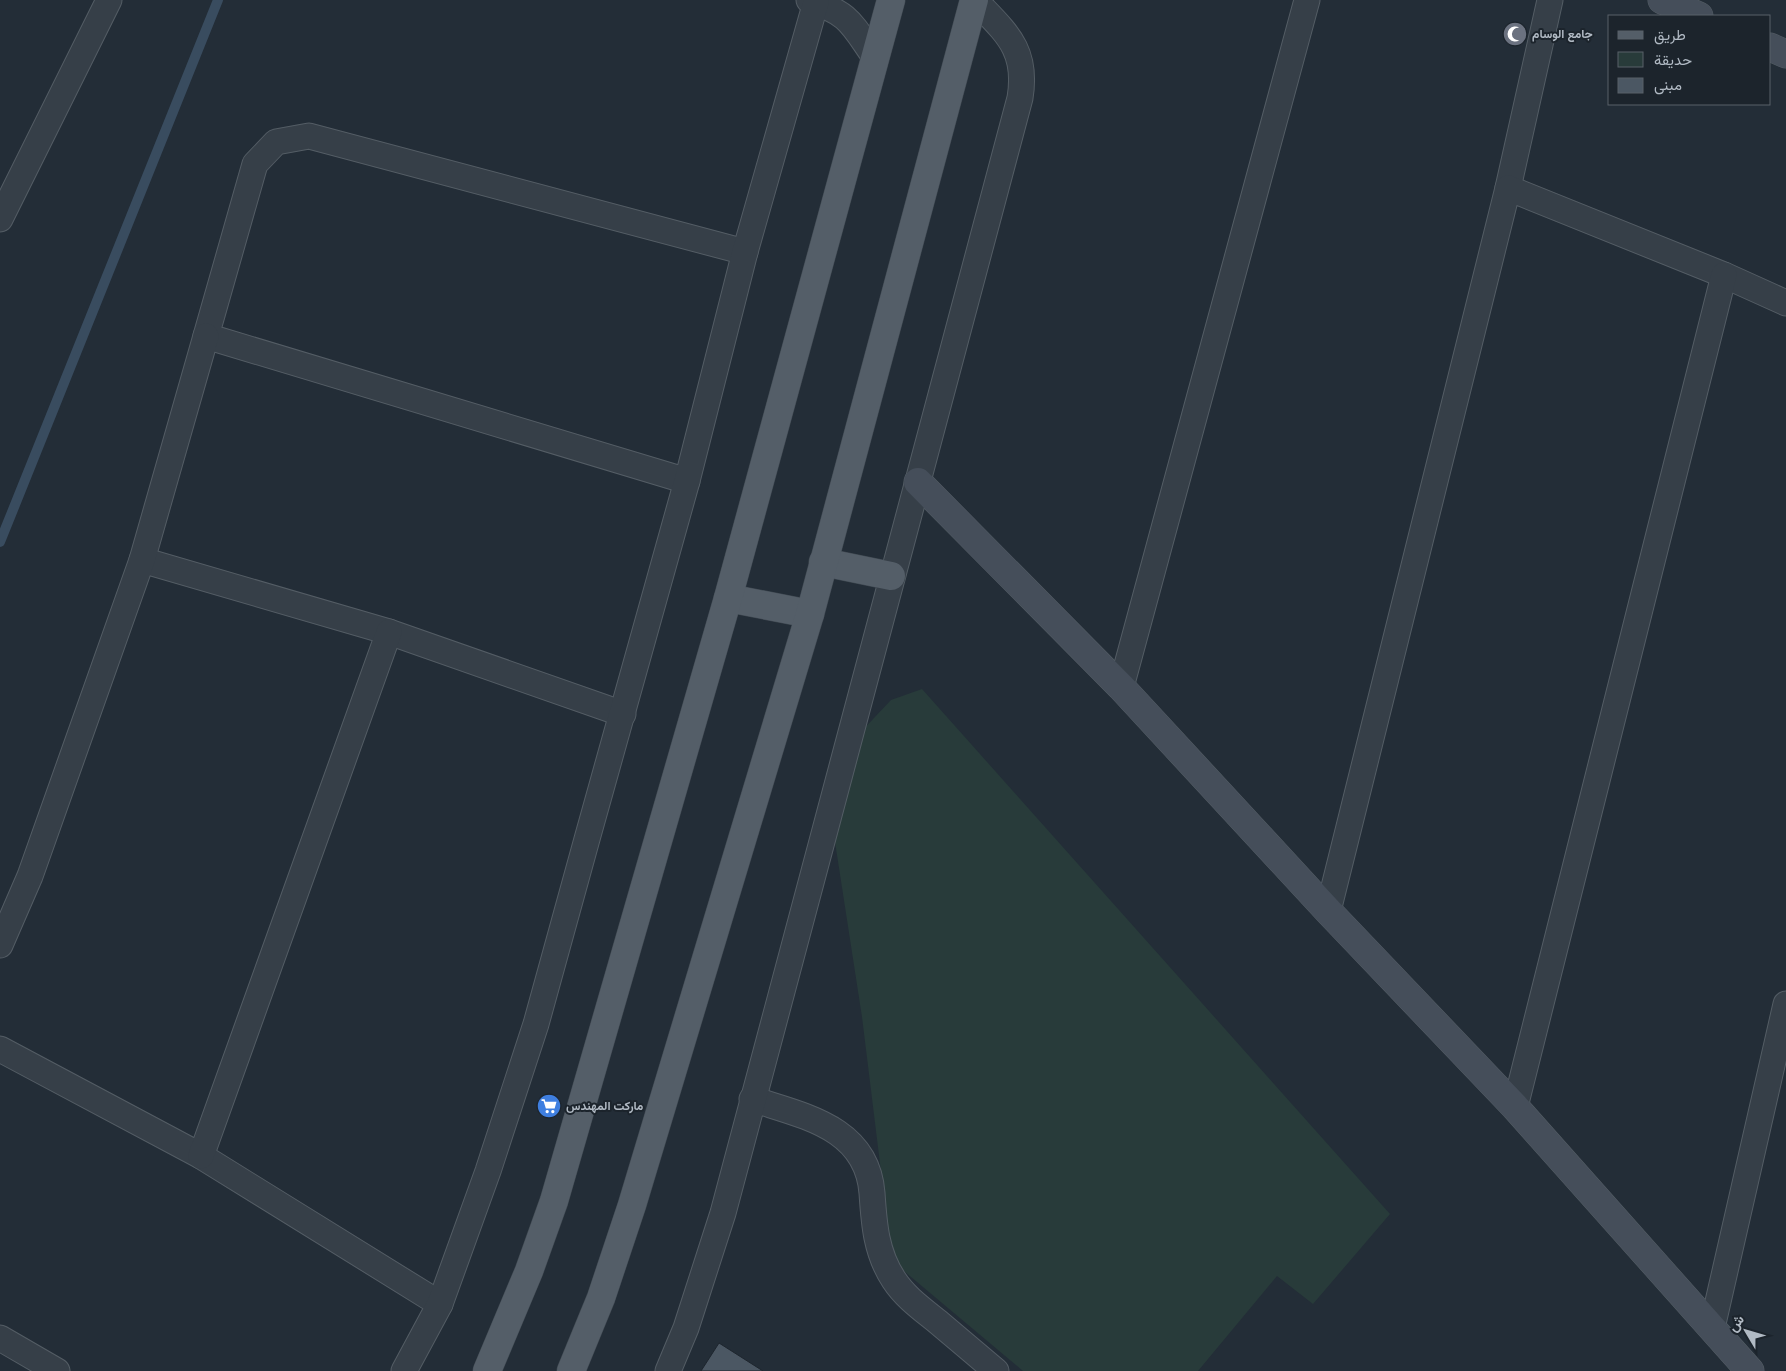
<svg xmlns="http://www.w3.org/2000/svg" width="1786" height="1371" font-family="'PT Sans',Vazirmatn,sans-serif">
	<rect width="100%" height="100%" fill="#232d37"/>
	<path fill="#283b3a" d="M 922,689 L 1390,1214 L 1313,1304 L 1277,1276 L 1198,1371 L 1023,1371 L 892,1261 L 862,1017 L 835,842 L 858,735 L 891,700 Z"/>
	<g fill="none" stroke-linecap="round" stroke-linejoin="round">
		<path stroke="#394c5f" stroke-width="10" d="M 0,542 L 218,0"/>
	</g>
	<path fill="#4b5763" stroke="#1e262e" d="M 719,1343 L 763,1371 L 701,1371 Z"/>
	<g fill="none" stroke-linecap="round" stroke-linejoin="round">
		<g stroke="#545d65" stroke-width="27">
			<g id="street">
				<path d="M 809,0 C 850,14 851,23 874,56"/>
				<path d="M 1508,188 L 1550,0"/>
				<path d="M 0,219 L 109,0"/>
				<path d="M 687,481 L 206,336 L 255,164 L 276,142 L 309,136 L 745,252"/>
				<path d="M 142,560 L 389,632 L 623,714"/>
				<path d="M 1121,687 L 1307,0"/>
				<path d="M 1328,911 L 1508,188 L 1724,275 L 1786,303"/>
				<path d="M 0,945 L 30,876 L 142,560 L 206,336"/>
				<path d="M 0,1049 L 201,1156 L 440,1304"/>
				<path d="M 752,1099 C 803,1116 867,1127 872,1193 C 874,1224 876,1253 894,1280 C 905,1297 922,1309 938,1322 C 957,1338 977,1355 996,1371"/>
				<path d="M 1515,1107 L 1724,275"/>
				<path d="M 201,1156 L 389,632"/>
				<path d="M 1712,1328 L 1786,1004"/>
				<path d="M 0,1338 L 57,1371"/>
				<path d="M 404,1371 L 440,1304 L 488,1171 L 536,1024 L 587,839 L 687,481 L 745,252 L 816,2"/>
				<path d="M 668,1371 L 686,1328 L 723,1213 L 1020,98 C 1028,49 1006,33 975,0"/>
			</g>
		</g>
		<g stroke="#545d65" stroke-width="29">
			<g id="secondary">
				<path d="M 1662,0 L 1699,16"/>
				<path d="M 1770,47 L 1786,54"/>
				<path d="M 918,482 L 1121,687 L 1328,911 L 1515,1107 L 1750,1371"/>
			</g>
		</g>
		<g stroke="#3f4851" stroke-width="29">
			<g id="primary">
				<path d="M 823,562 L 891,576"/>
				<path d="M 728,598 L 810,614"/>
				<path d="M 487,1371 L 529,1271 L 554,1201 L 728,598 L 891,0"/>
				<path d="M 571,1371 L 601,1298 L 632,1205 L 810,614 L 974,0"/>
			</g>
		</g>
		<use href="#street" stroke="#363f48" stroke-width="25"/>
		<use href="#secondary" stroke="#454e5a" stroke-width="28"/>
		<use href="#primary" stroke="#545e68" stroke-width="28"/>
	</g>
	<defs>
		<g id="mosque-disc" transform="scale(1.25)"><circle r="9.5" fill="#6b7280" stroke="#1c242c"/><path d="M3.5-4.9A6 6 0 1 0 3.5 4.9A5 5 0 1 1 3.5-4.9Z" fill="#fff"/></g>
		<g id="supermarket-disc" transform="scale(1.25)"><circle r="9.5" fill="#3f7fe0" stroke="#1c242c"/><path d="M-6-5.5h2.5l.6 2H6L4.5 2H-2.5L-4.4-4H-6ZM-1.5 3.2a1.3 1.3 0 1 0 .1 0ZM3 3.2a1.3 1.3 0 1 0 .1 0Z" fill="#fff"/></g>
	</defs>
	<g fill-rule="evenodd">
		<use href="#mosque-disc" x="1515" y="34"/>
		<use href="#supermarket-disc" x="549" y="1106"/>
	</g>
	<g text-anchor="middle" stroke-width="4" stroke-linejoin="round" paint-order="stroke">
		<g font-size="12" font-weight="bold" fill="#b1bac4" stroke="#1c242c" text-anchor="start">
			<text x="1532" y="38">جامع الوسام</text>
			<text x="566" y="1110">ماركت المهندس</text>
		</g>
	</g>
	<rect x="1608" y="15" width="162" height="90" fill="#1c242c" stroke="#586069"/>
	<rect x="1618" y="31" width="25" height="8" fill="#545e68" stroke="#586069"/>
	<text x="1654" y="40" font-size="15" fill="#b1bac4">طريق</text>
	<rect x="1618" y="52" width="25" height="15" fill="#283b3a" stroke="#586069"/>
	<text x="1654" y="65" font-size="15" fill="#b1bac4">حديقة</text>
	<rect x="1618" y="78" width="25" height="15" fill="#4b5763" stroke="#586069"/>
	<text x="1654" y="90" font-size="15" fill="#b1bac4">مبنى</text>
	<g transform="translate(1746 1331) rotate(308)" stroke="#1c242c" stroke-width="4" paint-order="stroke">
	<path d="M0-4L9 19L0 12L-9 19Z" fill="#b1bac4"/>
	<text y="-8" font-size="14" font-weight="bold" text-anchor="middle" fill="#b1bac4">ش</text>
	</g>
</svg>
